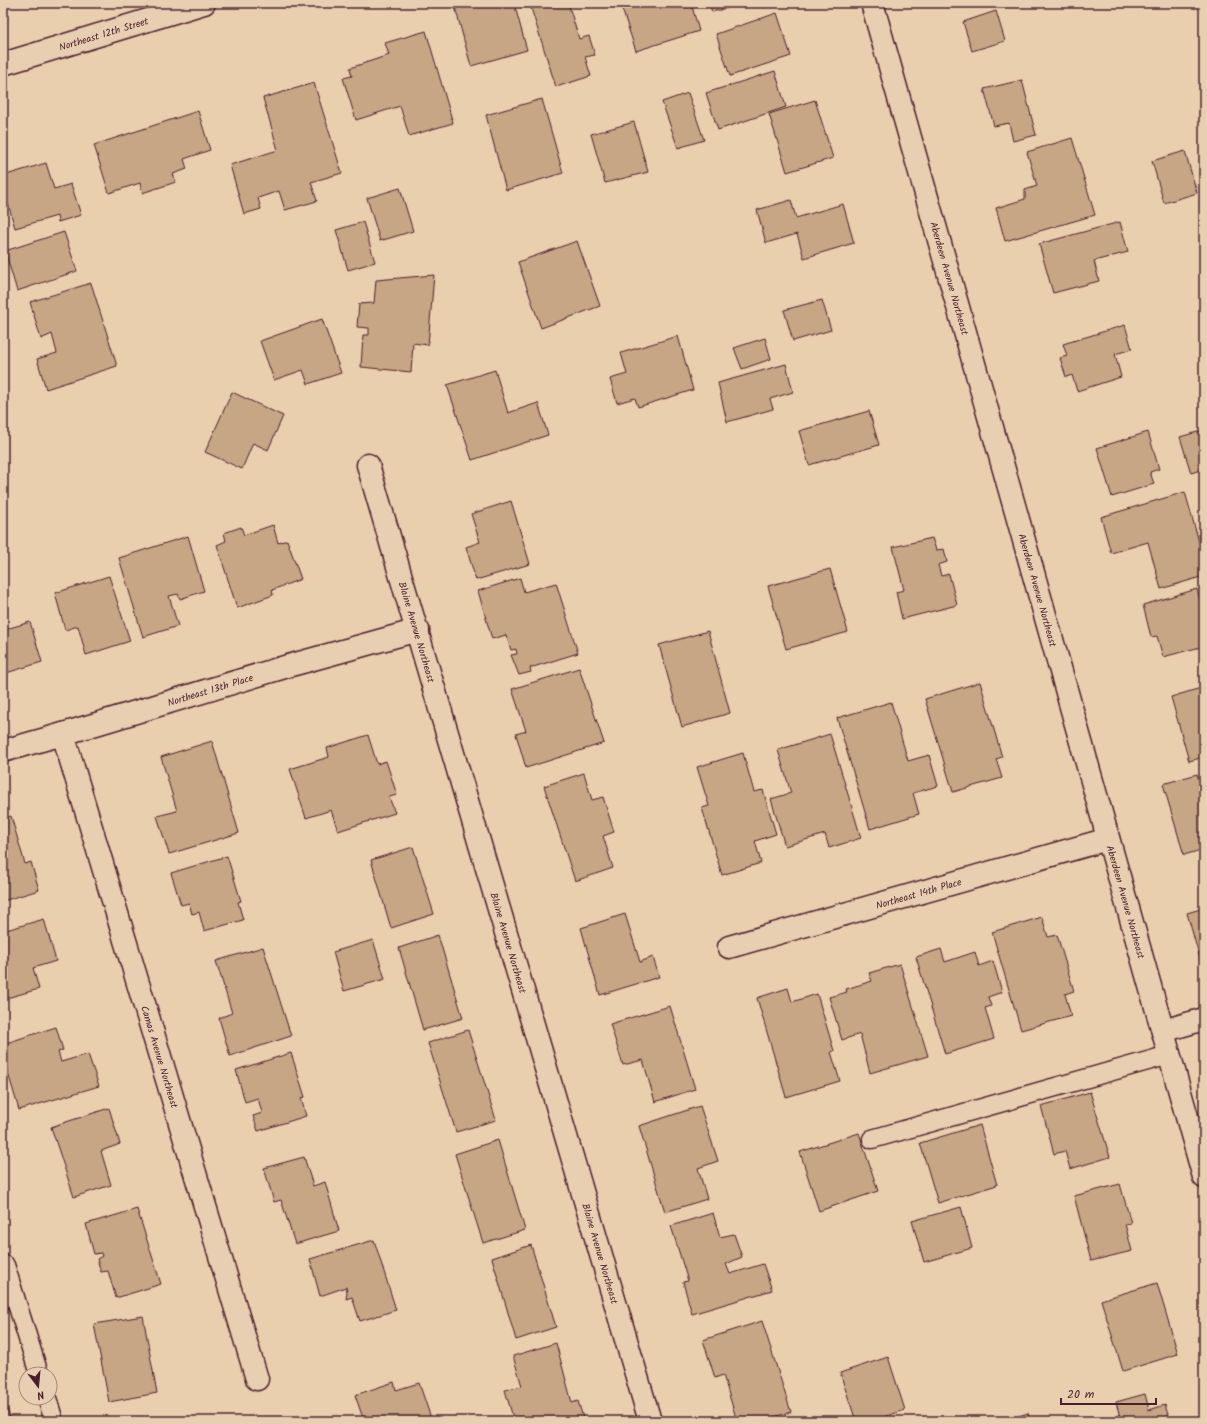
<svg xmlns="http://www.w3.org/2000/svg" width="1207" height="1424" font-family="Kalam,sans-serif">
	<rect width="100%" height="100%" fill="#eacfae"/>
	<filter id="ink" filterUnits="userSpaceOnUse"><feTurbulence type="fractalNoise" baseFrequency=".025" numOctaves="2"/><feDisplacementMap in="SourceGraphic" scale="8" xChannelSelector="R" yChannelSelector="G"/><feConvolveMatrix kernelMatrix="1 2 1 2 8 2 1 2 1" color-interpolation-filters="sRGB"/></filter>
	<g filter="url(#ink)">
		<g fill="#c7a685" stroke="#4a1f2b">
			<path d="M 454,3 L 514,3 L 527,50 L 471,66 Z"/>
			<path d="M 546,3 L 568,3 L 579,39 L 589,36 L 595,55 L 585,57 L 591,76 L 556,87 L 531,8 Z"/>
			<path d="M 620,3 L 691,3 L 699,31 L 636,51 Z"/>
			<path d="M 709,3 L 747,3 L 712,12 Z"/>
			<path d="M 996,11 L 1005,41 L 972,51 L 963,22 Z"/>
			<path d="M 777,13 L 791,56 L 730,76 L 716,34 Z"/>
			<path d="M 426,31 L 453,123 L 409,136 L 400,106 L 356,120 L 343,78 L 352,76 L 350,68 L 389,55 L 385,43 Z"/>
			<path d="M 775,71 L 786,107 L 718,130 L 706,93 Z"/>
			<path d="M 1022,80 L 1036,135 L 1013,141 L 1009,123 L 994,126 L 984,89 Z"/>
			<path d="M 314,83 L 342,173 L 311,182 L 317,201 L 285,210 L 279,191 L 258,198 L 261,209 L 244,214 L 230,165 L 278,150 L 263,98 Z"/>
			<path d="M 688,93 L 704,140 L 678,148 L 662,102 Z"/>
			<path d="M 542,99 L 563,173 L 506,190 L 486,115 Z"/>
			<path d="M 815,100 L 833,158 L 787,172 L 769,114 Z"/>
			<path d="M 198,111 L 210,150 L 184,159 L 187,169 L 173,174 L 176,182 L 142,193 L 140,183 L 109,193 L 94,145 Z"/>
			<path d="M 634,122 L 648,172 L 605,183 L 591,134 Z"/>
			<path d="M 1072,138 L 1095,215 L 1005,241 L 996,208 L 1025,199 L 1025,190 L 1037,186 L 1027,152 Z"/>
			<path d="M 1185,151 L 1197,193 L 1164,203 L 1152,161 Z"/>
			<path d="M 46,163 L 54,189 L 71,184 L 81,215 L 58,222 L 57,216 L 15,228 L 3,186 L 3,176 Z"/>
			<path d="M 400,188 L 413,231 L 380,241 L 367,198 Z"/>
			<path d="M 791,200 L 796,218 L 843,204 L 854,243 L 804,258 L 797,234 L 766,243 L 757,210 Z"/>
			<path d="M 363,222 L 375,262 L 348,270 L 336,230 Z"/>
			<path d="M 1120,222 L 1128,252 L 1094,261 L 1099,281 L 1053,293 L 1039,244 Z"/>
			<path d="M 64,232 L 77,271 L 17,291 L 5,251 Z"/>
			<path d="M 577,241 L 600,306 L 541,328 L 518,262 Z"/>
			<path d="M 434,275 L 428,345 L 413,343 L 411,372 L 361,367 L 363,335 L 369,335 L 369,328 L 357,327 L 359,304 L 374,303 L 376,280 Z"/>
			<path d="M 91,283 L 117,366 L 46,389 L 37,359 L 57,353 L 52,334 L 41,339 L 30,302 Z"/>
			<path d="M 822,300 L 831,330 L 793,341 L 784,310 Z"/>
			<path d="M 322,319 L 341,373 L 308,384 L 303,370 L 274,380 L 260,341 Z"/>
			<path d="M 1125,325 L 1132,349 L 1115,354 L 1121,377 L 1077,391 L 1072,375 L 1066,377 L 1060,358 L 1067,356 L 1063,344 Z"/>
			<path d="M 678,336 L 693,390 L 638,407 L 635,398 L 617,403 L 610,379 L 627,374 L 621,353 Z"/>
			<path d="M 765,338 L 771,359 L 742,369 L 734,348 Z"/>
			<path d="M 786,364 L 793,392 L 770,399 L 773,409 L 727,422 L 718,383 Z"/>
			<path d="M 495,370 L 508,413 L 538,403 L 548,435 L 472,460 L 447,385 Z"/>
			<path d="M 232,392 L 283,416 L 268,450 L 253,443 L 242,469 L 205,452 Z"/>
			<path d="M 869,411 L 879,445 L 809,465 L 799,431 Z"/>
			<path d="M 1204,430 L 1204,469 L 1191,473 L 1180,437 Z"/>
			<path d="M 1148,432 L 1159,469 L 1150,472 L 1154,484 L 1112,497 L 1097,448 Z"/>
			<path d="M 1185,492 L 1204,560 L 1204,576 L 1161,589 L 1148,542 L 1111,553 L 1101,517 Z"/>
			<path d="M 511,501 L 530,564 L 476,580 L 466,547 L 480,542 L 471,514 Z"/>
			<path d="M 273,525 L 278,543 L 287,540 L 301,579 L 272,590 L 273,595 L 237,608 L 217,545 L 226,541 L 224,533 L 241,527 L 244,535 Z"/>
			<path d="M 188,536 L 204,591 L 180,599 L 178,594 L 169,596 L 178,626 L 143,637 L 119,558 Z"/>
			<path d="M 932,538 L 936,550 L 944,549 L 947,562 L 938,565 L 941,576 L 949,574 L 957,605 L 902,619 L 896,592 L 904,590 L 893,547 Z"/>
			<path d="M 830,569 L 848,632 L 786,649 L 768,586 Z"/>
			<path d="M 109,576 L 130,641 L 86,655 L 78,626 L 65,630 L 55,593 Z"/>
			<path d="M 520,578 L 524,592 L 556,583 L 578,653 L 530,668 L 531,672 L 519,675 L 511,655 L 517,654 L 516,649 L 511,650 L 506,635 L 492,639 L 478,591 Z"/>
			<path d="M 1197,589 L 1204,615 L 1204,646 L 1163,657 L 1157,636 L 1151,637 L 1143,605 Z"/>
			<path d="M 30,622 L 42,662 L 3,674 L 3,630 Z"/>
			<path d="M 708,631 L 730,713 L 682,727 L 659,645 Z"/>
			<path d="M 579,668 L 604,743 L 526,768 L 516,734 L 526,731 L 512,689 Z"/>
			<path d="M 980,682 L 1002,757 L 996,759 L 1002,778 L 953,792 L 925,699 Z"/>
			<path d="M 1204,687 L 1204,757 L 1189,761 L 1171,697 Z"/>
			<path d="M 891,702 L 908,761 L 929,755 L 938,786 L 913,793 L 919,814 L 870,829 L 837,718 Z"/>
			<path d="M 830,734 L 861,838 L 829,848 L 825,834 L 785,846 L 771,799 L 791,793 L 778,750 Z"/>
			<path d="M 368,735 L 377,764 L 386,761 L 397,795 L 389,797 L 395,813 L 338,831 L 331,810 L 306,818 L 290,769 L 329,757 L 327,748 Z"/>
			<path d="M 212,741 L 239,833 L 169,854 L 157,816 L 177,811 L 161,757 Z"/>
			<path d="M 743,753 L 754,792 L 763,790 L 776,834 L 755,841 L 761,863 L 722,875 L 702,808 L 709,806 L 697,767 Z"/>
			<path d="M 584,773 L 592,800 L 603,797 L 614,832 L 603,836 L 613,868 L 575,881 L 544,786 Z"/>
			<path d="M 1197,774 L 1204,797 L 1204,849 L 1184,855 L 1163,784 Z"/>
			<path d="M 11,816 L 25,864 L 31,862 L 39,890 L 3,901 L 3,819 Z"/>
			<path d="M 413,847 L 434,914 L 391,928 L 371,860 Z"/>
			<path d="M 227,856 L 241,901 L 238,902 L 243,920 L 204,931 L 199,912 L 192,914 L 189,903 L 181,905 L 171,873 Z"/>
			<path d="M 1204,908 L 1204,973 L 1187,913 Z"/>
			<path d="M 625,914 L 640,962 L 653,957 L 659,977 L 600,995 L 581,928 Z"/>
			<path d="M 1042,917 L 1048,937 L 1057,935 L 1074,991 L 1065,994 L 1071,1016 L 1021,1030 L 992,932 Z"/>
			<path d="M 44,919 L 56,961 L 33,968 L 39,989 L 3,999 L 3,931 Z"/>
			<path d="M 438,935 L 463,1018 L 423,1030 L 399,948 Z"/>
			<path d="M 373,940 L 385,979 L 344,991 L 333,952 Z"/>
			<path d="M 263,947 L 291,1036 L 230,1056 L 219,1018 L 232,1013 L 216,961 Z"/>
			<path d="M 941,949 L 945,962 L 975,952 L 979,966 L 993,961 L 1002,992 L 988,997 L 991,1006 L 985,1008 L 994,1039 L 945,1054 L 916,957 Z"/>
			<path d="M 900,964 L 928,1056 L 870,1073 L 860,1034 L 842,1040 L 829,997 L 847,992 L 846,989 L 872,981 L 869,973 Z"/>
			<path d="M 788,988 L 792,1002 L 817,994 L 834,1051 L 831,1052 L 840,1081 L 786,1097 L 757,998 Z"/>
			<path d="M 670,1006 L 695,1089 L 655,1102 L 643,1060 L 623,1065 L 610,1024 Z"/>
			<path d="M 56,1027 L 63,1050 L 58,1052 L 61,1062 L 88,1054 L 99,1086 L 19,1110 L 3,1056 L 3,1044 Z"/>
			<path d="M 468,1030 L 496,1120 L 456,1132 L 428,1043 Z"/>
			<path d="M 291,1053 L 305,1097 L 301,1098 L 306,1116 L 258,1131 L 253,1116 L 262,1113 L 258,1098 L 245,1102 L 236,1070 Z"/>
			<path d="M 1090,1092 L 1110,1157 L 1070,1169 L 1065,1151 L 1054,1154 L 1041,1106 Z"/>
			<path d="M 700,1106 L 718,1161 L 698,1168 L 707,1199 L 665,1212 L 639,1126 Z"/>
			<path d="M 109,1108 L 120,1144 L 101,1151 L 111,1185 L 74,1197 L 51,1127 Z"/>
			<path d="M 980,1125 L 997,1185 L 938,1203 L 920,1143 Z"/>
			<path d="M 859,1133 L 878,1191 L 819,1211 L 800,1152 Z"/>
			<path d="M 498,1140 L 525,1230 L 483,1243 L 455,1154 Z"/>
			<path d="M 304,1157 L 313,1186 L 325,1182 L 339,1231 L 295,1244 L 281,1200 L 274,1202 L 264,1168 Z"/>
			<path d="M 1120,1184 L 1131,1223 L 1125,1224 L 1132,1251 L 1091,1261 L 1074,1196 Z"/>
			<path d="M 961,1207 L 972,1248 L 924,1262 L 912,1221 Z"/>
			<path d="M 137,1209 L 161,1284 L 116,1298 L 108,1271 L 101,1272 L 97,1259 L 102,1256 L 101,1253 L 94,1254 L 86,1224 Z"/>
			<path d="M 713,1213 L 720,1237 L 734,1234 L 742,1257 L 726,1264 L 730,1274 L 763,1264 L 772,1290 L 692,1314 L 683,1282 L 688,1281 L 671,1226 Z"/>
			<path d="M 374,1240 L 396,1310 L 360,1321 L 352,1297 L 346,1299 L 347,1292 L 346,1287 L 320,1296 L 310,1259 Z"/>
			<path d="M 531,1245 L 556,1327 L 516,1340 L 492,1258 Z"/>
			<path d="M 1157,1283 L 1178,1354 L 1123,1371 L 1101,1300 Z"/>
			<path d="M 143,1316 L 157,1393 L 109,1402 L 94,1324 Z"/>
			<path d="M 762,1321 L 791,1412 L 759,1421 L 737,1421 L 723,1375 L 715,1378 L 703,1340 Z"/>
			<path d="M 556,1343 L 572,1403 L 578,1401 L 584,1421 L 514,1421 L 505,1390 L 522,1386 L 513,1356 Z"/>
			<path d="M 888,1357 L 905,1410 L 872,1421 L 856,1421 L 840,1373 Z"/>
			<path d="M 394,1382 L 396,1390 L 419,1383 L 432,1421 L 364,1421 L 355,1395 Z"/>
			<path d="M 3,1394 L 11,1421 L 3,1421 Z"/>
			<path d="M 1145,1394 L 1149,1410 L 1165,1405 L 1170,1421 L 1121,1421 L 1116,1402 Z"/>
			<path d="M 1028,1413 L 1030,1421 L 1003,1421 Z"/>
		</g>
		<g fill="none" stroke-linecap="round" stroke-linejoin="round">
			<g stroke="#4a1f2b" stroke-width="21">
				<g id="lane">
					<path d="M 872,1139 L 1169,1055"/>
					<path d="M 5,1265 L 39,1374"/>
					<path d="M 47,1398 L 54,1421"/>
				</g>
			</g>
			<g stroke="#4a1f2b" stroke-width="25">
				<g id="street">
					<path id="s1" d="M 368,465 L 650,1421"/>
					<path id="s2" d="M 63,734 L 257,1379"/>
					<path id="s3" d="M 3,751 L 63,734 L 288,666 L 418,630"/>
					<path id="s4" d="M 729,947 L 1108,839"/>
					<path d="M 1163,1031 L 1204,1019"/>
				</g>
			</g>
			<g stroke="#4a1f2b" stroke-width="25">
				<g id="secondary">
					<path id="s5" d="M 872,3 L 1204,1177"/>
					<path id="s6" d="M 3,64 L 204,3"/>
				</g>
			</g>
			<use href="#lane" stroke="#e9cfb1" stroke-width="18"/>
			<use href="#street" stroke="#e9cfb1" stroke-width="22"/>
			<use href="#secondary" stroke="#e9cfb1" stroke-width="22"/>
		</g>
	</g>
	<g text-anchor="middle" stroke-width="3.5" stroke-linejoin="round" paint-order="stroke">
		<g font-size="10" fill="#4a1f2b" stroke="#e9cfb1">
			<text dy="4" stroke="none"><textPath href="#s6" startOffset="105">Northeast 12th Street</textPath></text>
			<text dy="4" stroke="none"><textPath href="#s5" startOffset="286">Aberdeen Avenue Northeast</textPath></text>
			<text dy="4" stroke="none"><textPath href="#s5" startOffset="610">Aberdeen Avenue Northeast</textPath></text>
			<text dy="4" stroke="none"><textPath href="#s1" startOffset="174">Blaine Avenue Northeast</textPath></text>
			<text dy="4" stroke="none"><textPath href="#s3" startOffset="216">Northeast 13th Place</textPath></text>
			<text dy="4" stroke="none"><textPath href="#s4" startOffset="197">Northeast 14th Place</textPath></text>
			<text dy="4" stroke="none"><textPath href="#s5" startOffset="934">Aberdeen Avenue Northeast</textPath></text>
			<text dy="4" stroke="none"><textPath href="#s1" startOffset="498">Blaine Avenue Northeast</textPath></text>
			<text dy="4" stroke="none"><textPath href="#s2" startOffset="337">Camas Avenue Northeast</textPath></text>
			<text dy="4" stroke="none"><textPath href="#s1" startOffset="822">Blaine Avenue Northeast</textPath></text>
		</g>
	</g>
	<rect width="1207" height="1424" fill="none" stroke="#e9cfb1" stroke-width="16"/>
	<rect x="8" y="8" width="1191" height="1408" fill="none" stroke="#4a1f2b" stroke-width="1.5" filter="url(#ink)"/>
	<g transform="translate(38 1386) rotate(164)"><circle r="19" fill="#e9cfb1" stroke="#a9897b"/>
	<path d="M0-3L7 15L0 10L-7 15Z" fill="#4a1f2b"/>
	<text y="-6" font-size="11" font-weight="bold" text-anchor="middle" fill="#4a1f2b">N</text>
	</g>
	<path d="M1061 1398v6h95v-6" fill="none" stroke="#4a1f2b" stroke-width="2"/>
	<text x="1067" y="1398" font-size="12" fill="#4a1f2b" stroke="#e9cfb1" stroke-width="3" paint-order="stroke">20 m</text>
</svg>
